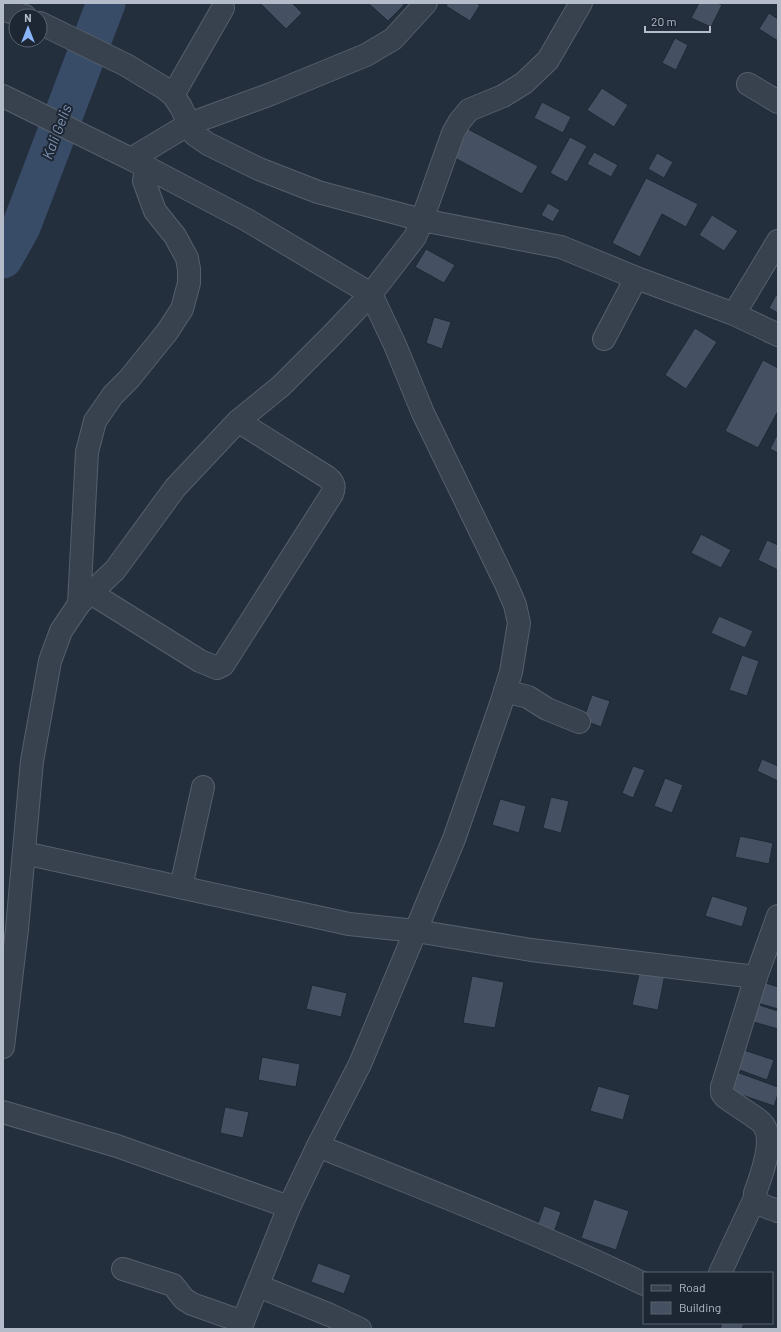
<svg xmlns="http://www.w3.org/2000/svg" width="781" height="1332" font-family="Barlow,sans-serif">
	<rect width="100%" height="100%" fill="#242f3e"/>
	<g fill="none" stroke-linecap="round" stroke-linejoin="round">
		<path stroke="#394c67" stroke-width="39" d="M 3,259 L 21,227 L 106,3"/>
	</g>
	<g fill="#455162" stroke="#1f2835">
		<path d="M 262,3 L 292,3 L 302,13 L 286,29 L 261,4 Z"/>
		<path d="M 368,3 L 402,3 L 404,5 L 388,21 Z"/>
		<path d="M 448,3 L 476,3 L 480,5 L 470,21 L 446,6 Z"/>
		<path d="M 699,3 L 717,3 L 722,5 L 711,27 L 691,18 Z"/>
		<path d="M 769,13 L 778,19 L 778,41 L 759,29 Z"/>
		<path d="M 675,38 L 688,45 L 676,70 L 662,63 Z"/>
		<path d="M 602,88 L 628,105 L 614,127 L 587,110 Z"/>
		<path d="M 542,102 L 571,117 L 563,133 L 534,118 Z"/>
		<path d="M 468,129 L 538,166 L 522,194 L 453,157 Z"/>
		<path d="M 570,137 L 587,146 L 567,182 L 550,173 Z"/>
		<path d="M 594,152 L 618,165 L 611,177 L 587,164 Z"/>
		<path d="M 657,153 L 673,162 L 664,178 L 648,169 Z"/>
		<path d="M 646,178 L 698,204 L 686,227 L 662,214 L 640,257 L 612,243 Z"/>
		<path d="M 548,203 L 560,210 L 553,222 L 541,215 Z"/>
		<path d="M 712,215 L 738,231 L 724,251 L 699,235 Z"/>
		<path d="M 426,249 L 455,265 L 444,283 L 415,267 Z"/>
		<path d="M 776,295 L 778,297 L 778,313 L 769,308 Z"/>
		<path d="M 434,317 L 451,322 L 442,349 L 426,343 Z"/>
		<path d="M 695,328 L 717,342 L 686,389 L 665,375 Z"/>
		<path d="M 763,360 L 778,368 L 778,411 L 758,448 L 725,431 Z"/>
		<path d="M 778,433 L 778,453 L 770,449 Z"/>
		<path d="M 701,534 L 731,550 L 721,568 L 691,553 Z"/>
		<path d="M 767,540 L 778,545 L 778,570 L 758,560 Z"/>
		<path d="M 719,616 L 753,631 L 745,648 L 711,633 Z"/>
		<path d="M 742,655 L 759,661 L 747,696 L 729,690 Z"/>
		<path d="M 592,695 L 610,701 L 601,727 L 583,720 Z"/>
		<path d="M 762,759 L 778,766 L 778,781 L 757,771 Z"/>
		<path d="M 633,766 L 645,770 L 633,798 L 622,793 Z"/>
		<path d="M 665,778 L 683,785 L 672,813 L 654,806 Z"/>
		<path d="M 551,797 L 569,801 L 561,833 L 543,828 Z"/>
		<path d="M 500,799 L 526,806 L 519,833 L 492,825 Z"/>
		<path d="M 740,836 L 773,843 L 769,864 L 735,857 Z"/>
		<path d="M 712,896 L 748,907 L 742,927 L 705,916 Z"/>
		<path d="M 640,969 L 665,974 L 658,1010 L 632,1005 Z"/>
		<path d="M 472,976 L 504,982 L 495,1028 L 463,1023 Z"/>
		<path d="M 760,981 L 778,987 L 778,1009 L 754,1002 Z"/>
		<path d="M 312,985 L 347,993 L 341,1017 L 306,1009 Z"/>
		<path d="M 756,1004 L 778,1011 L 778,1029 L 750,1021 Z"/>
		<path d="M 741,1049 L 774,1060 L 767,1080 L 734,1068 Z"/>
		<path d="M 262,1057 L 300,1064 L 296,1087 L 258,1080 Z"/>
		<path d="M 734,1071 L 778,1087 L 778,1094 L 774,1106 L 727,1090 Z"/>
		<path d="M 598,1086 L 630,1095 L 623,1120 L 590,1111 Z"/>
		<path d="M 225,1107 L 249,1112 L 243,1138 L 220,1133 Z"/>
		<path d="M 594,1199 L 629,1211 L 616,1250 L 581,1238 Z"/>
		<path d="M 544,1206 L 561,1212 L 553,1235 L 536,1229 Z"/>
		<path d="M 318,1263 L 351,1275 L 344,1294 L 311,1282 Z"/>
		<path d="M 722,1323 L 744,1323 L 742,1329 L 720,1329 Z"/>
	</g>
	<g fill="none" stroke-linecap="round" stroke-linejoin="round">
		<g stroke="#565f6c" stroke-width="24">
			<g id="minor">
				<path d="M 3,10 L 25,16"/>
				<path d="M 40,23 L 126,65 L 164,88 L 173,95 L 181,107 L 189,124 L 271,94 L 366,55 L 393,39 L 426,3"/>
				<path d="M 748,84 L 778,102"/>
				<path d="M 173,95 L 223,8"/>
				<path d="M 3,96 L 131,159 L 189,124 L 195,135 L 208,144 L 259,169 L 318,192 L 422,220 L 453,133 L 460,121 L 469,110 L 503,96 L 524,83 L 548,60 L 581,3"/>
				<path d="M 131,159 L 247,220 L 371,294 L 395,345 L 423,413 L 506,584 L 515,605 L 519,623 L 511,672 L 502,701 L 454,839 L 360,1064 L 318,1146 L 289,1207 L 240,1329"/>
				<path d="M 734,314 L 778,241"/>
				<path d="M 604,339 L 636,278"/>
				<path d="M 91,593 L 200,661 L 217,668 L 223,665 L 332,494 C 335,487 334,482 327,477 L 238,421"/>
				<path d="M 79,604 L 87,452 L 95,421 L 113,395 L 129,379 L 167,332 L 182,309 L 189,283 L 189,269 L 187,258 L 175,236 L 155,211 L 144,181 L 146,167"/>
				<path d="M 505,691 L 528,697 L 547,709 L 579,722"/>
				<path d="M 24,853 L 349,924 L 416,931 L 531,950 L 756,977 L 722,1087 L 722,1093 L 725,1097 C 737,1106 750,1113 761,1122 C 777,1137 761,1176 755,1193 C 756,1206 768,1207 778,1211"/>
				<path d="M 181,887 L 203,787"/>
				<path d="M 756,977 L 778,916"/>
				<path d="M 3,1047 L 17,929 L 32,761 L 50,661 L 61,631 L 79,604 L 115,570 L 175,488 L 238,421 L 281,386 L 331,336 L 371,294 L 415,237 L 422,220 L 561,247 L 639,279 L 734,314 L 778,335"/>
				<path d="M 3,1112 L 117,1146 L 289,1207"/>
				<path d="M 318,1146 C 428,1190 538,1233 644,1284"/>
				<path d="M 123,1269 L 173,1285 L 184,1299 L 192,1304 L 243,1322"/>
				<path d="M 720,1273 L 755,1198"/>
				<path d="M 258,1286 L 330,1315 L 360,1329"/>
			</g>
		</g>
		<use href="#minor" stroke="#38414e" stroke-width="22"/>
	</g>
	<g text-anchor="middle" stroke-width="4" stroke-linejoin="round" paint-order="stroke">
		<g font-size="15" font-style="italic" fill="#7c92b1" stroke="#1d2633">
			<text transform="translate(57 132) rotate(-69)" y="5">Kali Gelis</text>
		</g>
	</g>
	<rect width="781" height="1332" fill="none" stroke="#b4bcc9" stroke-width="8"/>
	<rect x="643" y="1272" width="130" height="52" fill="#1d2633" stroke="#59626f"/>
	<rect x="651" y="1285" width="20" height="6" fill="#38414e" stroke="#59626f"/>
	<text x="679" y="1292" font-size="12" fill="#b4bcc9">Road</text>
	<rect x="651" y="1302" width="20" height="12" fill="#455162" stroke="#59626f"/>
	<text x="679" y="1312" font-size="12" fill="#b4bcc9">Building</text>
	<g transform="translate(28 28)"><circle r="19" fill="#1d2633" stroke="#59626f"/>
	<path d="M0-3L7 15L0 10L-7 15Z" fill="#8ab4f8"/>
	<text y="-6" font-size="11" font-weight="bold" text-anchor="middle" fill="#b4bcc9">N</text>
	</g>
	<path d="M645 26v6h65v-6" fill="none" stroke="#b4bcc9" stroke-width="2"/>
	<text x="651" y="26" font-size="12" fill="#b4bcc9" stroke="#1d2633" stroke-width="3" paint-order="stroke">20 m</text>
</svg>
